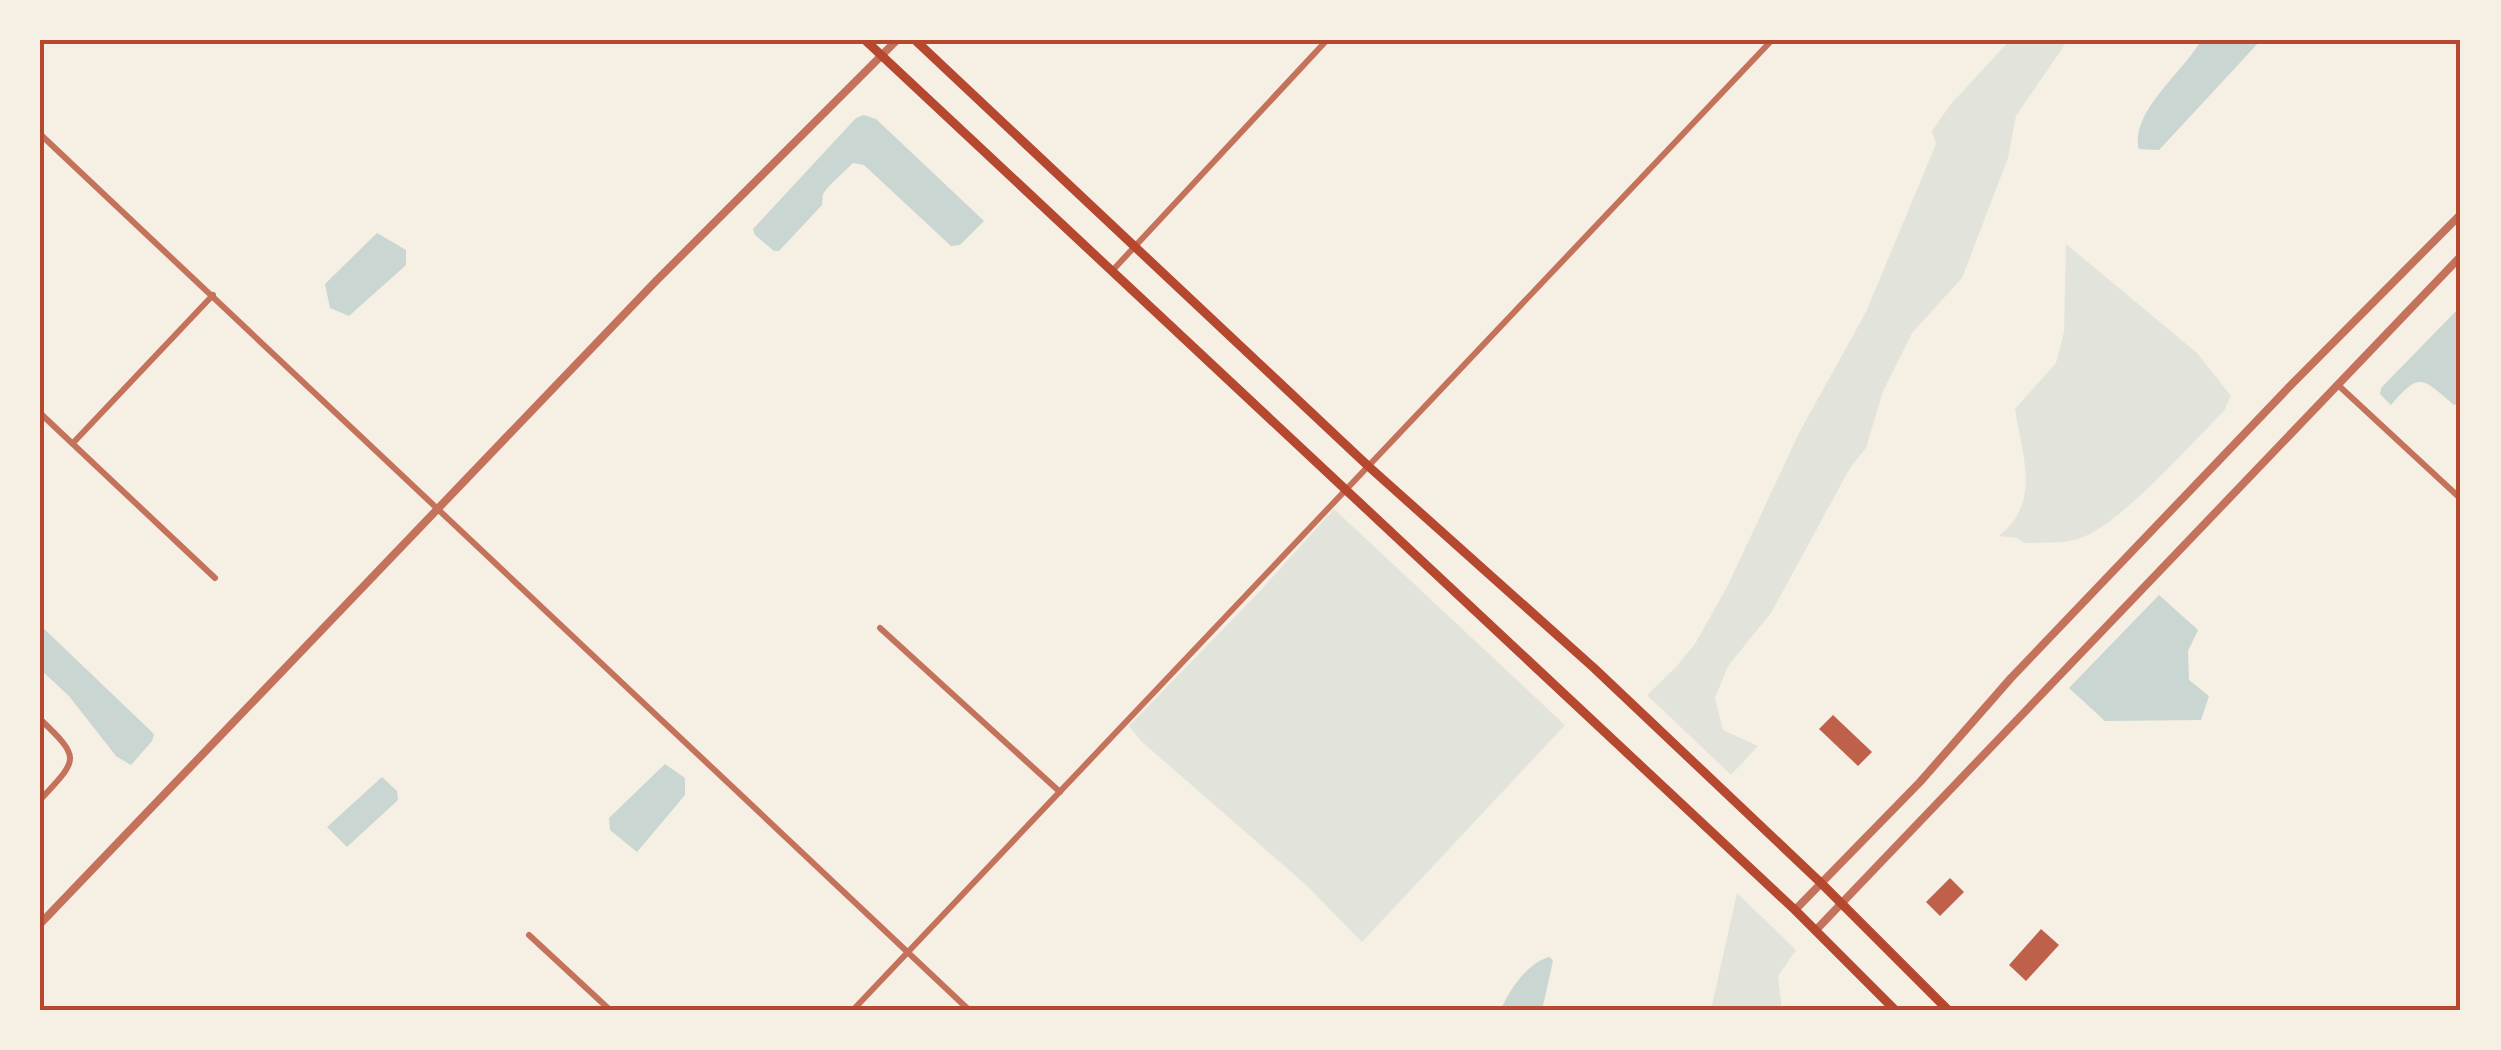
<svg xmlns="http://www.w3.org/2000/svg" width="2501" height="1050" font-family="'Work Sans',sans-serif">
	<rect width="100%" height="100%" fill="#f6efe4"/>
	<g fill="#e2e4dc">
		<path d="M 2010,40 L 2068,40 L 2016,116 L 2008,158 L 1962,278 L 1912,333 L 1883,391 L 1866,448 L 1850,468 L 1771,613 L 1728,666 L 1715,698 L 1723,730 L 1758,746 L 1731,775 L 1647,695 L 1676,667 L 1695,644 L 1728,585 L 1799,433 L 1866,312 L 1936,144 L 1932,131 L 1951,104 Z"/>
		<path d="M 2066,244 L 2197,353 L 2231,396 L 2224,411 C 2190,444 2120,526 2078,539 C 2063,544 2041,542 2024,543 L 2017,538 L 1999,536 C 2042,501 2022,456 2015,409 L 2056,363 L 2064,332 Z"/>
		<path d="M 1334,509 L 1565,725 L 1362,942 L 1305,884 L 1141,741 L 1129,726 L 1259,592 Z"/>
		<path d="M 1737,893 L 1796,950 L 1778,976 L 1782,1010 L 1711,1010 Z"/>
	</g>
	<g fill="#c9d6d2">
		<path d="M 2201,40 L 2261,40 L 2159,150 L 2139,149 C 2130,111 2185,71 2201,40 Z"/>
		<path d="M 864,115 L 876,119 L 984,221 L 960,245 L 951,246 L 864,165 L 853,163 L 828,187 L 823,194 L 822,205 L 779,251 L 774,251 L 755,235 L 753,229 L 856,118 Z"/>
		<path d="M 377,233 L 406,250 L 406,265 L 349,316 L 330,308 L 325,284 Z"/>
		<path d="M 2461,306 L 2461,403 L 2454,405 C 2422,378 2420,371 2391,405 L 2380,394 L 2381,388 Z"/>
		<path d="M 2159,595 L 2198,630 L 2188,651 L 2189,680 L 2209,696 L 2201,720 L 2105,721 L 2069,688 Z"/>
		<path d="M 40,625 L 154,734 L 152,741 L 131,765 L 116,756 L 69,696 L 40,669 Z"/>
		<path d="M 665,764 L 685,778 L 685,795 L 637,852 L 610,830 L 609,818 Z"/>
		<path d="M 382,777 L 397,791 L 398,800 L 347,847 L 327,827 Z"/>
		<path d="M 1550,957 L 1553,961 L 1542,1010 L 1501,1010 C 1508,991 1529,961 1550,957 Z"/>
	</g>
	<g fill="#bf614a">
		<path d="M 1833,715 L 1872,752 L 1858,766 L 1819,729 Z"/>
		<path d="M 1950,878 L 1964,892 L 1940,916 L 1926,902 Z"/>
		<path d="M 2041,929 L 2059,945 L 2026,981 L 2009,965 Z"/>
	</g>
	<g fill="none" stroke-linecap="round" stroke-linejoin="round">
		<g stroke="#c5725c" stroke-width="6">
			<path d="M 40,134 L 969,1010"/>
			<path d="M 1112,271 L 1327,40"/>
			<path d="M 2338,385 L 2461,499"/>
			<path d="M 40,413 L 215,578"/>
			<path d="M 73,443 L 213,295"/>
			<path d="M 880,628 L 1060,792"/>
			<path d="M 40,719 C 82,759 78,759 40,800"/>
			<path d="M 529,935 L 610,1010"/>
			<path d="M 853,1010 L 1772,40"/>
		</g>
		<g stroke="#c5725c" stroke-width="8">
			<path d="M 1795,910 L 1920,782 L 2011,678 L 2290,386 L 2461,214"/>
			<path d="M 40,924 L 656,281 L 897,40"/>
			<path d="M 1816,930 L 2461,256"/>
		</g>
		<g stroke="#b5482f" stroke-width="9">
			<path d="M 865,40 L 1795,910 L 1895,1010"/>
			<path d="M 915,40 L 1367,465 L 1594,668 L 1821,883 L 1948,1010"/>
		</g>
	</g>
	<rect width="2501" height="1050" fill="none" stroke="#f6efe4" stroke-width="85"/>
	<rect x="42" y="42" width="2416" height="966" fill="none" stroke="#b5482f" stroke-width="4"/>
</svg>
